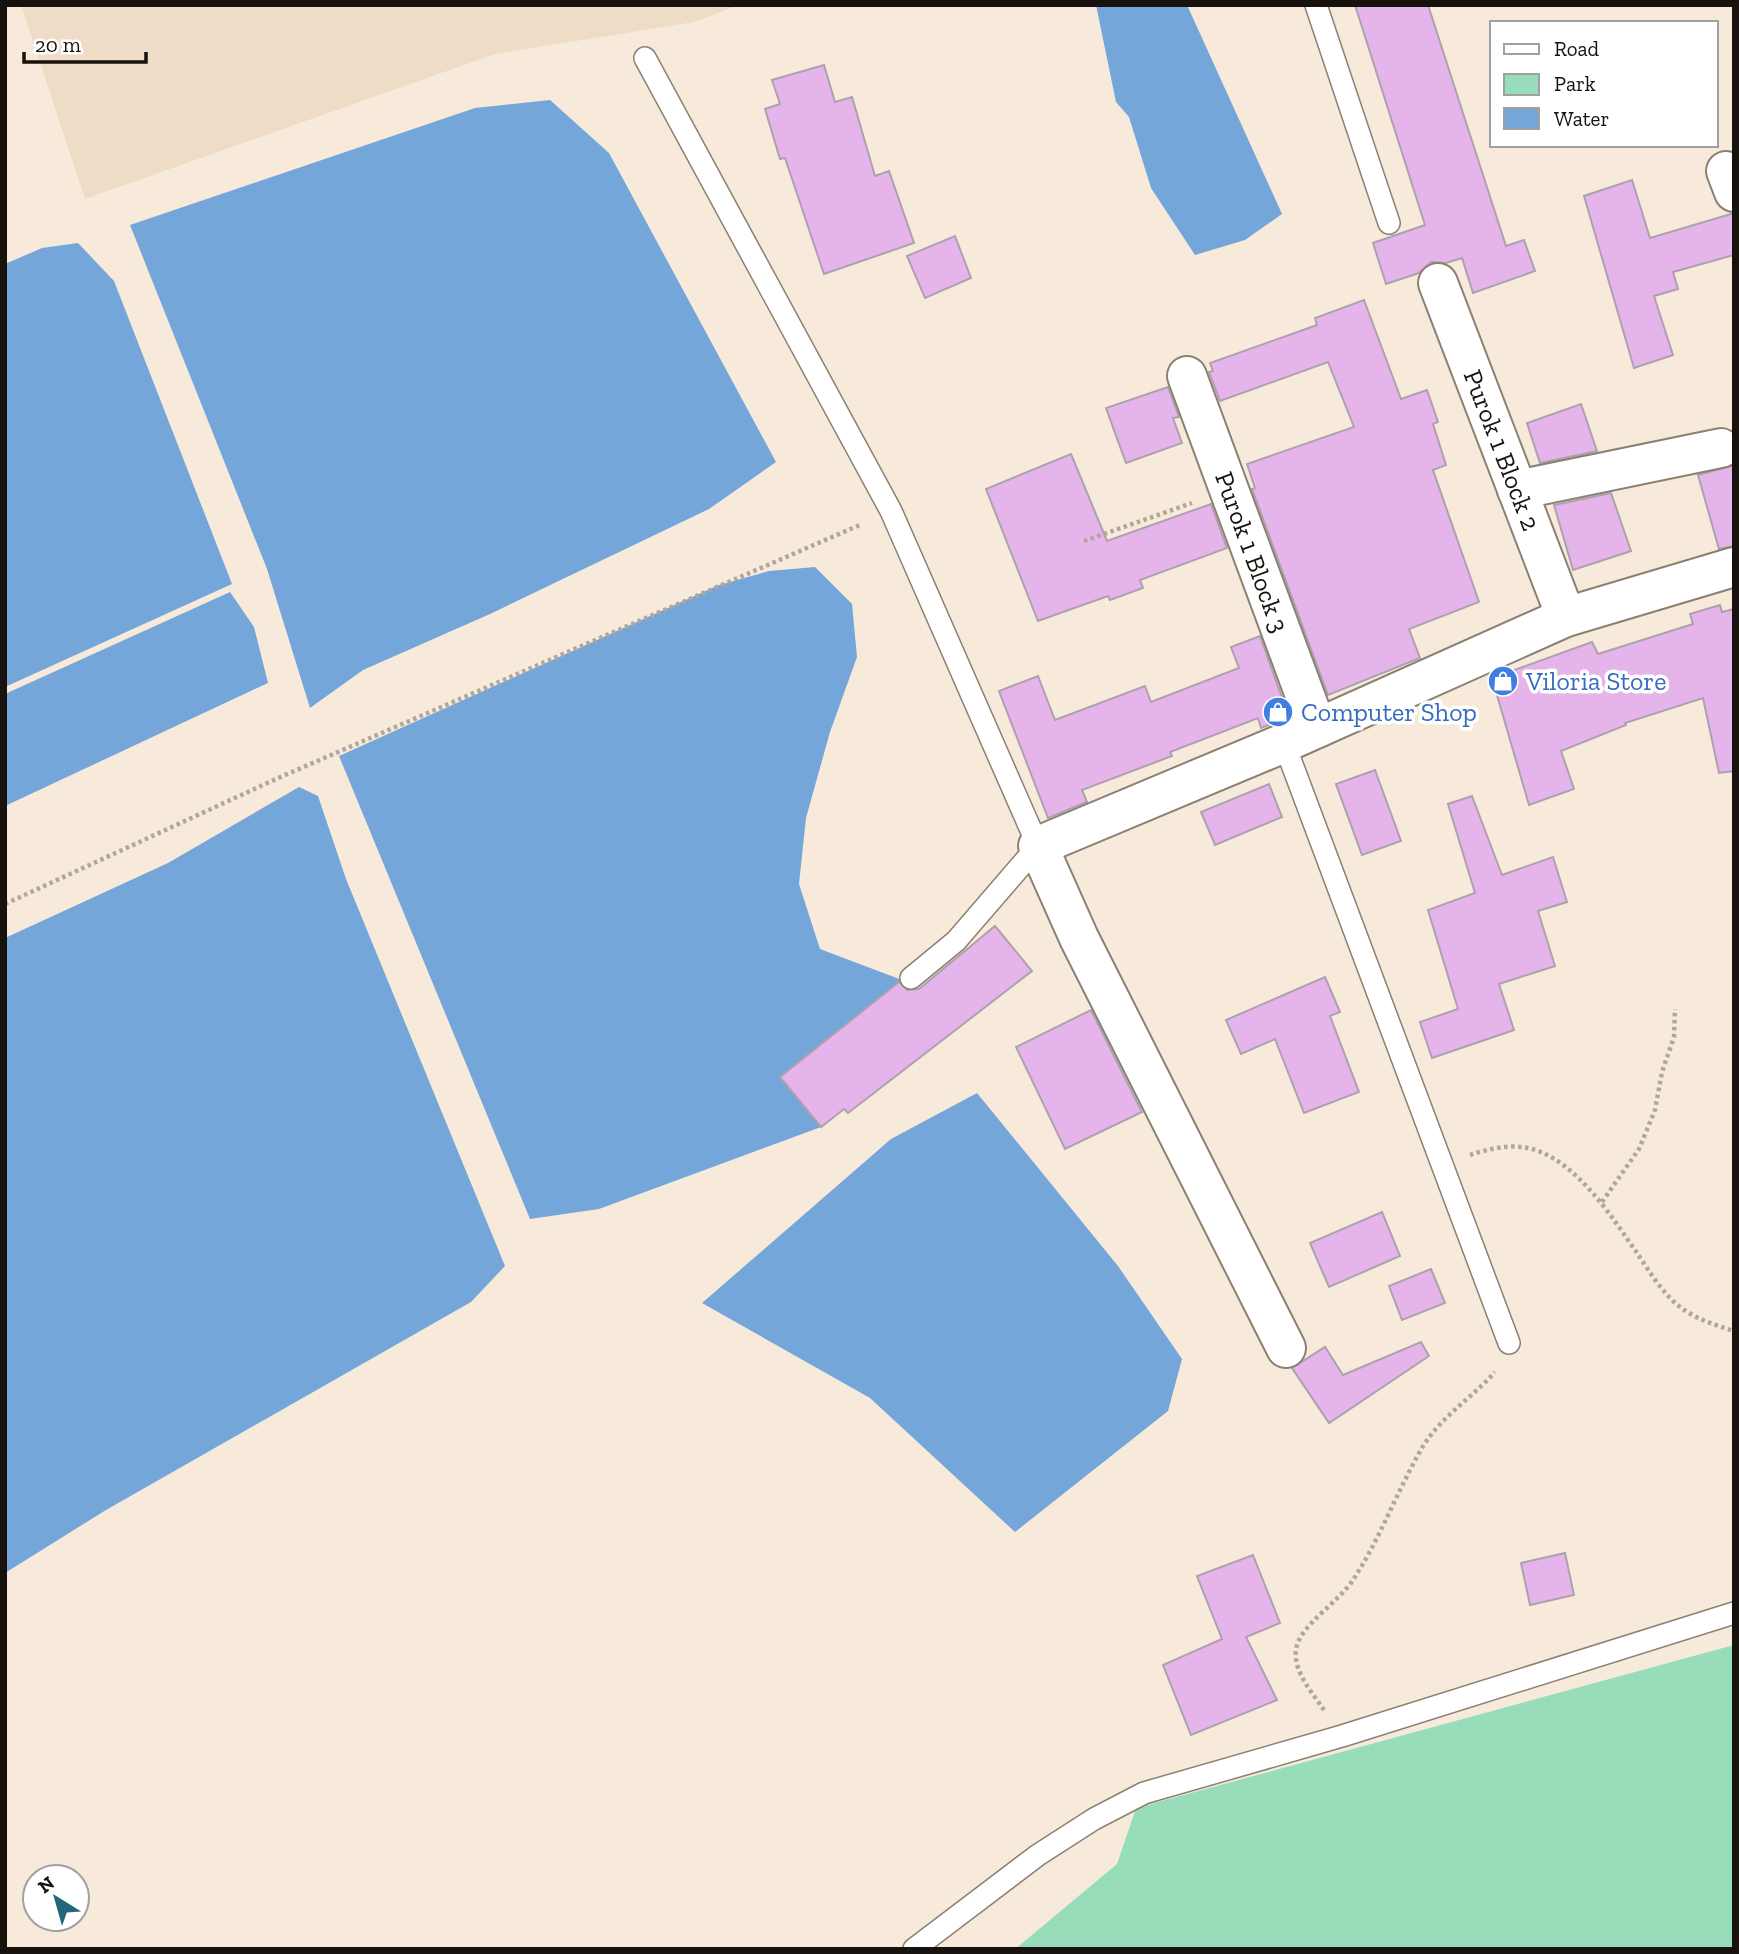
<svg xmlns="http://www.w3.org/2000/svg" width="1739" height="1954" font-family="'Zilla Slab',serif">
	<rect width="100%" height="100%" fill="#f7eadb"/>
	<path fill="#eedcc7" d="M 21,5 L 739,5 L 694,22 L 495,54 L 85,199 Z"/>
	<path fill="#98ddba" d="M 1734,1645 L 1734,1949 L 1015,1949 L 1117,1864 L 1136,1808 Z"/>
	<g fill="#75a6d9">
		<path d="M 1096,5 L 1187,5 L 1282,214 L 1245,240 L 1195,255 L 1151,188 L 1129,117 L 1116,102 Z"/>
		<path d="M 550,100 L 609,153 L 776,462 L 709,509 L 490,614 L 363,670 L 310,708 L 267,569 L 130,225 L 475,108 Z"/>
		<path d="M 78,243 L 114,281 L 232,584 L 5,687 L 5,264 L 42,248 Z"/>
		<path d="M 815,567 L 852,604 L 857,657 L 830,732 L 806,818 L 799,884 L 820,949 L 902,980 L 781,1077 L 821,1127 L 599,1209 L 530,1219 L 339,756 L 719,585 L 769,571 Z"/>
		<path d="M 230,592 L 254,627 L 268,683 L 5,806 L 5,694 Z"/>
		<path d="M 299,787 L 318,796 L 346,879 L 505,1266 L 471,1302 L 106,1510 L 5,1573 L 5,938 L 168,863 Z"/>
		<path d="M 977,1093 L 1118,1266 L 1182,1359 L 1168,1411 L 1015,1532 L 870,1398 L 702,1303 L 891,1139 Z"/>
	</g>
	<g fill="#e5b4ea" stroke="#ada1af" stroke-width="2">
		<path d="M 1355,5 L 1428,5 L 1506,246 L 1524,240 L 1535,271 L 1473,293 L 1462,258 L 1446,263 L 1431,262 L 1419,273 L 1386,284 L 1373,243 L 1425,225 Z"/>
		<path d="M 824,65 L 835,102 L 852,97 L 875,176 L 889,171 L 914,243 L 824,274 L 785,158 L 780,159 L 765,109 L 780,104 L 772,80 Z"/>
		<path d="M 1632,180 L 1650,238 L 1734,213 L 1734,255 L 1673,272 L 1678,289 L 1654,296 L 1673,355 L 1634,368 L 1584,196 Z"/>
		<path d="M 955,236 L 971,278 L 925,298 L 907,256 Z"/>
		<path d="M 1364,300 L 1401,399 L 1427,390 L 1438,422 L 1433,424 L 1446,465 L 1433,470 L 1479,602 L 1409,629 L 1420,658 L 1328,695 L 1252,489 L 1255,488 L 1247,464 L 1354,427 L 1328,362 L 1220,401 L 1209,372 L 1213,371 L 1210,363 L 1317,325 L 1315,318 Z"/>
		<path d="M 1168,387 L 1179,417 L 1173,418 L 1182,443 L 1126,463 L 1106,408 Z"/>
		<path d="M 1581,404 L 1597,451 L 1540,463 L 1527,423 Z"/>
		<path d="M 1071,454 L 1107,541 L 1211,504 L 1227,548 L 1140,580 L 1143,588 L 1110,600 L 1108,596 L 1038,621 L 986,489 Z"/>
		<path d="M 1734,465 L 1734,546 L 1719,549 L 1698,475 Z"/>
		<path d="M 1611,493 L 1631,551 L 1573,570 L 1554,505 Z"/>
		<path d="M 1720,605 L 1722,612 L 1734,609 L 1734,771 L 1719,773 L 1703,698 L 1625,723 L 1626,725 L 1561,751 L 1574,789 L 1529,805 L 1492,678 L 1592,642 L 1598,654 L 1693,624 L 1690,614 Z"/>
		<path d="M 1260,636 L 1289,717 L 1261,728 L 1258,718 L 1170,752 L 1172,756 L 1082,790 L 1087,802 L 1048,818 L 999,691 L 1038,676 L 1055,720 L 1145,686 L 1151,702 L 1239,668 L 1231,647 Z"/>
		<path d="M 1375,770 L 1401,841 L 1362,855 L 1336,784 Z"/>
		<path d="M 1269,784 L 1282,817 L 1215,845 L 1201,812 Z"/>
		<path d="M 1472,796 L 1502,875 L 1553,857 L 1567,902 L 1538,911 L 1555,966 L 1499,984 L 1514,1030 L 1432,1058 L 1420,1022 L 1458,1009 L 1428,910 L 1475,893 L 1448,804 Z"/>
		<path d="M 995,926 L 1032,971 L 848,1113 L 844,1109 L 821,1127 L 780,1077 L 899,982 L 907,990 L 919,989 Z"/>
		<path d="M 1325,977 L 1340,1012 L 1330,1016 L 1359,1092 L 1304,1113 L 1275,1039 L 1241,1054 L 1226,1020 Z"/>
		<path d="M 1091,1010 L 1142,1112 L 1065,1149 L 1016,1047 Z"/>
		<path d="M 1382,1212 L 1400,1256 L 1329,1287 L 1310,1243 Z"/>
		<path d="M 1431,1269 L 1445,1303 L 1402,1320 L 1389,1286 Z"/>
		<path d="M 1421,1342 L 1429,1356 L 1329,1423 L 1292,1368 L 1325,1347 L 1343,1375 Z"/>
		<path d="M 1565,1553 L 1574,1595 L 1530,1605 L 1521,1563 Z"/>
		<path d="M 1253,1555 L 1280,1623 L 1246,1637 L 1277,1700 L 1191,1735 L 1163,1665 L 1222,1639 L 1197,1576 Z"/>
	</g>
	<g fill="none" stroke-linecap="round" stroke-linejoin="round">
		<g stroke="#8c8072" stroke-width="24">
			<g id="lane">
				<path d="M 1316,5 L 1389,223"/>
				<path d="M 645,58 L 891,511 L 1038,846 L 956,941 L 911,978"/>
				<path d="M 1284,743 L 1509,1343"/>
				<path d="M 914,1949 L 1038,1855 L 1094,1819 L 1144,1793 L 1342,1736 L 1734,1613"/>
			</g>
		</g>
		<g stroke="#8c8072" stroke-width="42">
			<g id="street">
				<path d="M 1726,171 L 1734,192"/>
				<path d="M 1438,283 L 1566,617"/>
				<path d="M 1187,376 L 1317,728"/>
				<path d="M 1517,490 L 1721,448"/>
				<path d="M 1286,1348 L 1079,938 L 1038,846 L 1284,743 L 1566,617 L 1734,567"/>
			</g>
		</g>
		<g stroke="#b1a69a" stroke-width="4.5" stroke-dasharray="3.5 3.5" stroke-linecap="butt">
			<path d="M 1084,541 L 1192,503"/>
			<path d="M 5,904 L 276,779 L 862,524"/>
			<path d="M 1470,1155 C 1485,1150 1505,1145 1522,1147 C 1572,1153 1611,1216 1637,1253 C 1649,1271 1663,1294 1680,1307 C 1696,1319 1715,1325 1734,1331"/>
			<path d="M 1602,1202 L 1639,1149 L 1655,1110 L 1662,1072 L 1674,1037 L 1675,1009"/>
			<path d="M 1324,1710 C 1312,1692 1293,1672 1296,1649 C 1300,1625 1339,1602 1353,1580 C 1380,1539 1397,1491 1422,1448 C 1441,1416 1471,1399 1495,1372"/>
		</g>
		<use href="#lane" stroke="#fff" stroke-width="21"/>
		<use href="#street" stroke="#fff" stroke-width="38"/>
	</g>
	<defs>
		<g id="shop-disc" transform="scale(1.575)"><circle r="9.5" fill="#3f7fe0" stroke="#fff"/><path d="M-5-2.5h2.3a2.7 3.5 0 0 1 5.4 0H5L5.5 6h-11ZM-1.5-2.5h3a1.5 2.3 0 0 0-3 0Z" fill="#fff"/></g>
	</defs>
	<g fill-rule="evenodd">
		<use href="#shop-disc" x="1503" y="681"/>
		<use href="#shop-disc" x="1278" y="712"/>
	</g>
	<g text-anchor="middle" stroke-width="7" stroke-linejoin="round" paint-order="stroke">
		<g font-size="26" fill="#17120d" stroke="#fff">
			<text transform="translate(1502 450) rotate(69)" y="9">Purok 1 Block 2</text>
			<text transform="translate(1252 552) rotate(70)" y="9">Purok 1 Block 3</text>
		</g>
		<g font-size="26" fill="#366cbe" stroke="#fff" text-anchor="start">
			<text x="1526" y="690">Viloria Store</text>
			<text x="1301" y="721">Computer Shop</text>
		</g>
	</g>
	<rect width="1739" height="1954" fill="none" stroke="#17120d" stroke-width="14"/>
	<rect x="1490" y="21" width="228" height="126" fill="#ffffff" stroke="#a2a09e" stroke-width="2"/>
	<rect x="1504" y="44" width="35" height="10" fill="#ffffff" stroke="#a2a09e" stroke-width="2"/>
	<text x="1554" y="56" font-size="21" fill="#17120d">Road</text>
	<rect x="1504" y="74" width="35" height="21" fill="#98ddba" stroke="#a2a09e" stroke-width="2"/>
	<text x="1554" y="91" font-size="21" fill="#17120d">Park</text>
	<rect x="1504" y="108" width="35" height="21" fill="#75a6d9" stroke="#a2a09e" stroke-width="2"/>
	<text x="1554" y="126" font-size="21" fill="#17120d">Water</text>
	<g transform="translate(56 1898) rotate(323)"><circle r="33" fill="#ffffff" stroke="#a2a09e" stroke-width="2"/>
	<path d="M0-5L12 26L0 18L-12 26Z" fill="#24677a"/>
	<text y="-10" font-size="19" font-weight="bold" text-anchor="middle" fill="#17120d">N</text>
	</g>
	<path d="M24 52v10h122v-10" fill="none" stroke="#17120d" stroke-width="3.5"/>
	<text x="35" y="52" font-size="21" fill="#17120d" stroke="#ffffff" stroke-width="5" paint-order="stroke">20 m</text>
</svg>
